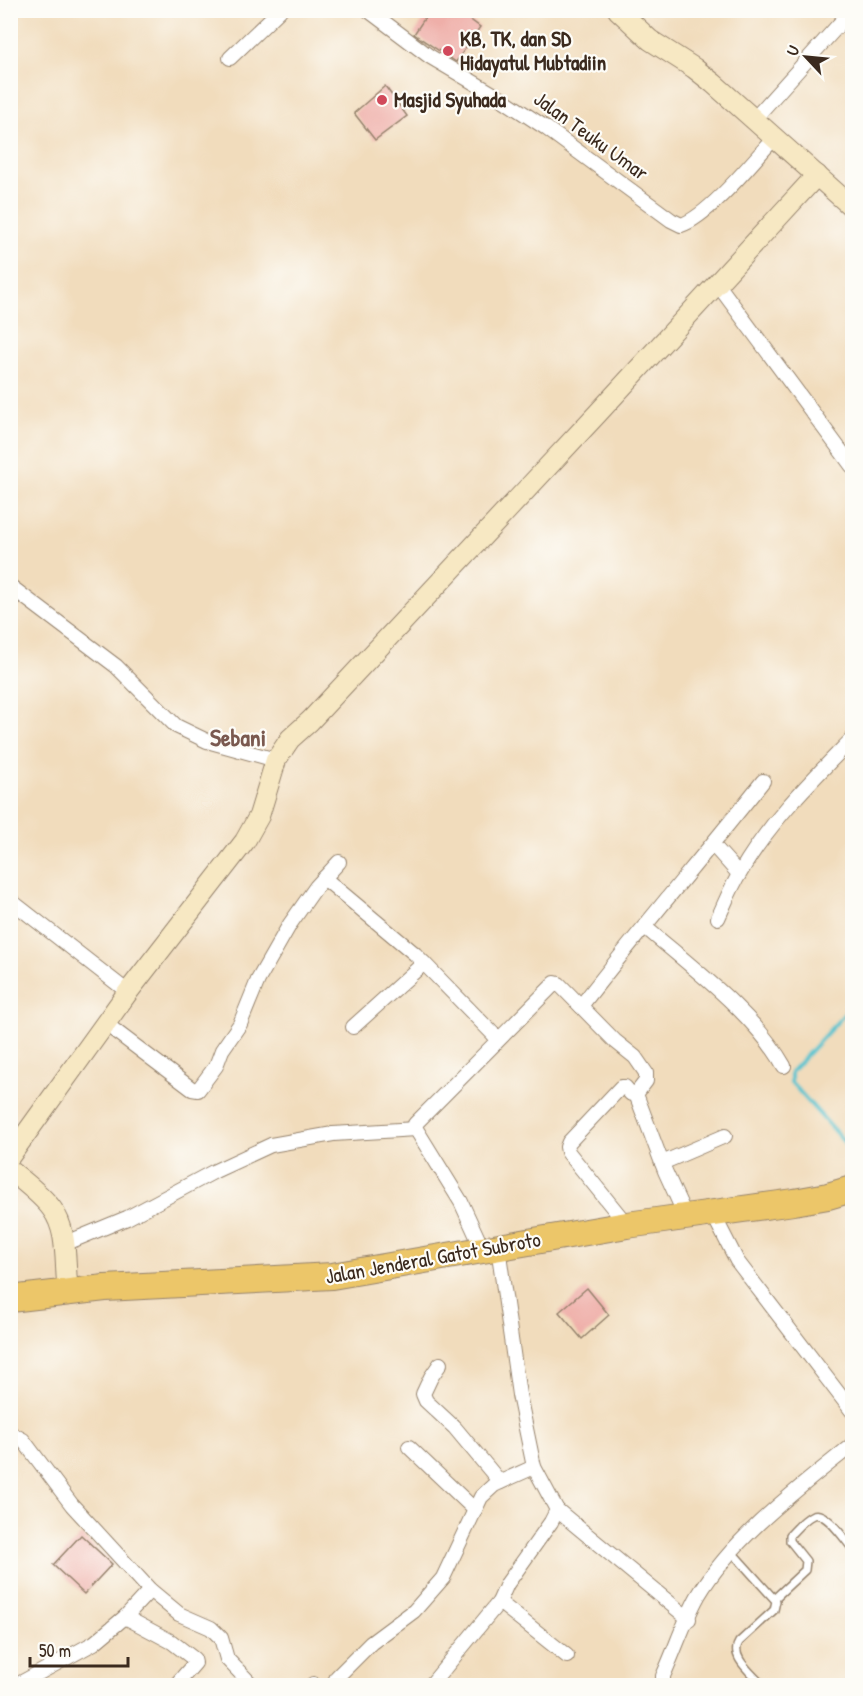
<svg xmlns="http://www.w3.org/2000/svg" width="863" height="1696" font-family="'Patrick Hand',sans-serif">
	<rect width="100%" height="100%" fill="#fdfcf7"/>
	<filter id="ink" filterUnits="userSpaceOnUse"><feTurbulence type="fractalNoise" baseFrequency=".0167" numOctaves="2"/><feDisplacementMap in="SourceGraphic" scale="12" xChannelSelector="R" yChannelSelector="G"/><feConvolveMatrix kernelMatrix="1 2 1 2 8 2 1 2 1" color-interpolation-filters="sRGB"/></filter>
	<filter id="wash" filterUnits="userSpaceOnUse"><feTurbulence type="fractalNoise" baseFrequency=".008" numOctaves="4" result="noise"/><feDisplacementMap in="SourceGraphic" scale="24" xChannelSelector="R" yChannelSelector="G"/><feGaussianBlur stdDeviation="1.35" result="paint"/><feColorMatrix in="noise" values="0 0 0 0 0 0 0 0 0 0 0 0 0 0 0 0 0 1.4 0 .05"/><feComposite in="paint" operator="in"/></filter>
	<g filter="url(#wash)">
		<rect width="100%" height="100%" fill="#f1dcbc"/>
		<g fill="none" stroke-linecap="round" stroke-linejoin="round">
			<path stroke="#58c4d0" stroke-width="4" d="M 852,1006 L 791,1072 L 791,1082 L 846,1144 L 852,1149"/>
		</g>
		<g id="blocks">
			<g fill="#efafa9">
				<path d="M 430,10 L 457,10 L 480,27 L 456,62 L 414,34 Z"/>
				<path d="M 385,86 L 407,116 L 375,140 L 354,113 Z"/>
				<path d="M 587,1288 L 609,1315 L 582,1339 L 559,1312 Z"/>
				<path d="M 81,1535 L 112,1564 L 84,1594 L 53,1565 Z"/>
			</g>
		</g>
	</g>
	<g filter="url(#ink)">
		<use href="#blocks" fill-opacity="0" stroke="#96836d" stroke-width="1.5"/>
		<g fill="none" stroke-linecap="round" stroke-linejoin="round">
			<g stroke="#96836d" stroke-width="10">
				<g id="lane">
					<path d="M 731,1551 L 776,1601 L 774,1610 L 739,1642 C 729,1657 753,1674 763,1686"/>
					<path d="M 775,1598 L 805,1570 L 806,1561 L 790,1541 L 790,1535 C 796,1529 804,1519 813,1515 C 826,1510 844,1539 852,1548"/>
				</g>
			</g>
			<g stroke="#96836d" stroke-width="16">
				<g id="street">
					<path d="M 368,10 L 429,56 L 505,101 L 546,128 L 671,220 L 681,225 C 708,217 755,159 775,137"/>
					<path d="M 230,58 L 280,10"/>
					<path d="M 755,118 L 852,10"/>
					<path d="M 716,282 L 852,466"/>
					<path d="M 10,586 L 116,666 L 176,726 L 207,741 L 276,760"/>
					<path d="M 713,845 L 739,874"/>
					<path d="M 324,878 L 415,954 L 498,1039"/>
					<path d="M 10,900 L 128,992"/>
					<path d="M 718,918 C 725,903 731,887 740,873 C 769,822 811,781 852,739"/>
					<path d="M 645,927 C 690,966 755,1014 784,1066"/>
					<path d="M 581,1006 C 640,929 703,857 763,781"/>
					<path d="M 106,1024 L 192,1089 L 198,1090 L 216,1066 L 222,1050 L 240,1024 L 258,980 L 290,924 L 316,887 L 339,862"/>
					<path d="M 353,1027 L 424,963"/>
					<path d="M 636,1094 L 665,1171 L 686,1217"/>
					<path d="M 662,1163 L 725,1136"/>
					<path d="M 713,1214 L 737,1261 L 852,1411"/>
					<path d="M 64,1244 L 127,1218 L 215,1171 L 271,1145 L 333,1134 L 416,1129"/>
					<path d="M 483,1250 L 461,1202 L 416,1129 L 415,1124 L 555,983 L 559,984 L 615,1041 L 635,1057 L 646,1073 L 646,1081 L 636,1094 L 631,1094 L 625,1087 L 621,1087 L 569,1142 L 567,1147 L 568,1152 L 627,1225"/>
					<path d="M 440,1364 L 431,1377 L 423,1394 L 426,1401 L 455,1428 L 500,1482"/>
					<path d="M 10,1433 L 23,1440 L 72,1505 L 150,1590 L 179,1614 L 211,1628 L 221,1638 L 227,1659 L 253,1686"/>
					<path d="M 409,1447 L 474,1509"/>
					<path d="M 557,1510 L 689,1619"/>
					<path d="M 499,1602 L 567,1656"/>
					<path d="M 125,1617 L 172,1642 L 194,1659 L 195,1663 L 175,1686"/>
					<path d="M 15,1686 L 94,1643 L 125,1617 L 150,1590"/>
					<path d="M 312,1686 L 313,1684"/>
					<path d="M 333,1686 L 337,1677 L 371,1643 L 414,1611 L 443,1578 L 481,1497 L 494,1485 L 534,1467"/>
					<path d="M 430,1686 L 499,1602 L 507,1584 L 551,1522 L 557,1510 L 534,1467 L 519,1395 L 498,1247"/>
					<path d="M 663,1686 L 663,1676 C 675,1650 684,1621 698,1596 C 733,1537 799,1488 852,1445"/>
				</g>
			</g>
			<g stroke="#96836d" stroke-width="22">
				<g id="secondary">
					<path d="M 618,10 L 650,40 L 694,68 L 713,83 L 852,207"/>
					<path d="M 10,1156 L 128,992 L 245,841 L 259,816 L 276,760 L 290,739 L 310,721 L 598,413 L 817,175"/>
					<path d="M 10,1170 C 24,1182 41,1194 52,1209 C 69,1232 64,1264 68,1291"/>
				</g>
			</g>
			<g stroke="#96836d" stroke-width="28">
				<path id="highway" d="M 10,1299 L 105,1288 L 332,1276 L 627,1225 L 794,1202 L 828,1196 L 852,1189"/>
			</g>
			<use href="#lane" stroke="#fff" stroke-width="7"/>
			<use href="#street" stroke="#fff" stroke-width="14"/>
			<use href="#secondary" stroke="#f7e8c3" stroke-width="20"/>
			<use href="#highway" stroke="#ecc669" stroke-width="26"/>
		</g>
	</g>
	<g fill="#d1495b" stroke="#fdfcf7" stroke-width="2">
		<circle cx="448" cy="51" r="6"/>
		<circle cx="382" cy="100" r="6"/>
	</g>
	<g text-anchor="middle" stroke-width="4.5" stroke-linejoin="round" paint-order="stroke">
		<g font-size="21" font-weight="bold" fill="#3b2a1e" stroke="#fdfcf7" text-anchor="start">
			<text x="460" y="46">KB, TK, dan SD<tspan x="460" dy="24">Hidayatul Mubtadiin</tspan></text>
			<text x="394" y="107">Masjid Syuhada</text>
		</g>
		<g font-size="21" fill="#3b2a1e" stroke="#fdfcf7">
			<text transform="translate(591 136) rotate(36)" y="7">Jalan Teuku Umar</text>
			<text transform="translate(433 1258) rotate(-10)" y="7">Jalan Jenderal Gatot Subroto</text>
		</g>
		<g font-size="24" font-weight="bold" fill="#7a594f" stroke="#fdfcf7">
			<text x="238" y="746">Sebani</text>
		</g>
	</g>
	<rect width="863" height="1696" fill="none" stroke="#fdfcf7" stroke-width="36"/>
	<g transform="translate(806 57) rotate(296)" stroke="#fdfcf7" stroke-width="4.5" paint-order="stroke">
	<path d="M0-4.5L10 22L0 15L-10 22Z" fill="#3b2a1e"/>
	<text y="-9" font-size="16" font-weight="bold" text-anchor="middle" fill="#3b2a1e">U</text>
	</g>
	<path d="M30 1657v9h98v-9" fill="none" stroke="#3b2a1e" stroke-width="3"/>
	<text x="39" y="1657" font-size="18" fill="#3b2a1e" stroke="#fdfcf7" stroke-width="4.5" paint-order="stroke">50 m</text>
</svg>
